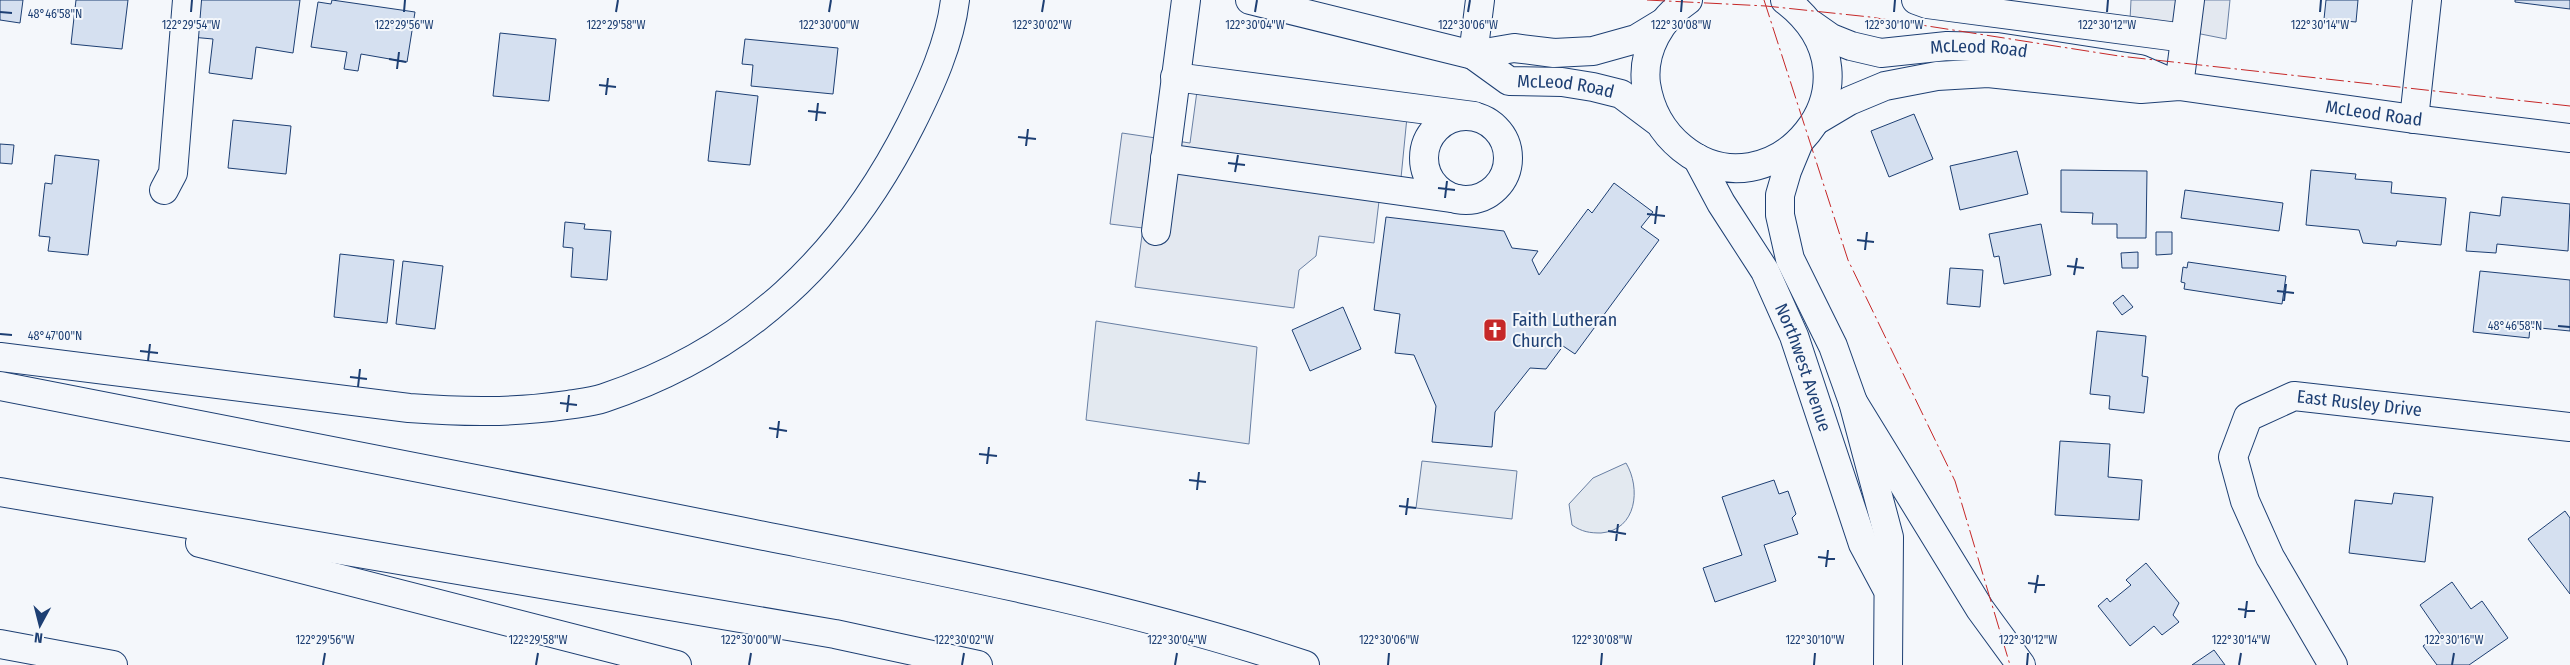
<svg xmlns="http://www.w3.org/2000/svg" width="2570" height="665" font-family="'Fira Sans Condensed',sans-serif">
	<rect width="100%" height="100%" fill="#f4f7fb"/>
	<g fill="#e3e9f0" stroke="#687fa3">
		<path d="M 1096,321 L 1257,347 L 1249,444 L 1086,420 Z"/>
		<path d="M 1422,461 L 1517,471 L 1512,519 L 1416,508 Z"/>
		<path d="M 1626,463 C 1641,488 1637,530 1601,533 C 1590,533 1582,532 1572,525 L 1569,504 L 1593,478 Z"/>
	</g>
	<g fill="#e3e8f0" stroke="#687fa3">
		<path d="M 2131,0 L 2230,0 L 2226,39 L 2130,20 Z"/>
		<path d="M 1197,91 L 1407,117 L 1401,178 L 1382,176 L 1374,243 L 1319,236 L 1316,256 L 1299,270 L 1294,308 L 1135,287 L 1143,228 L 1110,224 L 1122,133 L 1190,143 Z"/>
	</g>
	<g fill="#d5e0f0" stroke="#1d3f73">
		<path d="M 0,0 L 23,0 L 20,23 L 0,20 Z"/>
		<path d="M 76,0 L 128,0 L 122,49 L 71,44 Z"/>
		<path d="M 196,0 L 300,0 L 293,53 L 256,47 L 252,79 L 209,73 L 213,39 L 191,37 Z"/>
		<path d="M 332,0 L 415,12 L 407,62 L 361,54 L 358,71 L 344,69 L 347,52 L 311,47 L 318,2 L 331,4 Z"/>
		<path d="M 2326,0 L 2358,0 L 2356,22 L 2324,19 Z"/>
		<path d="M 2515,0 L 2570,0 L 2570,9 L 2515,2 Z"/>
		<path d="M 500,33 L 556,39 L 549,101 L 493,96 Z"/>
		<path d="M 745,39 L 838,48 L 833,94 L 751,86 L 753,65 L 742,64 Z"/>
		<path d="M 716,91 L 758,96 L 750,165 L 708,161 Z"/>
		<path d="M 1914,114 L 1933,159 L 1889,177 L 1871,131 Z"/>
		<path d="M 233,120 L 291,126 L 286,174 L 228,168 Z"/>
		<path d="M 0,144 L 14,145 L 12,164 L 0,163 Z"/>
		<path d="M 2017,151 L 2028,194 L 1960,210 L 1950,166 Z"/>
		<path d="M 55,155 L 99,160 L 88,255 L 48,251 L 50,237 L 39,236 L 45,183 L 52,184 Z"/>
		<path d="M 2061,170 L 2147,171 L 2146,238 L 2117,238 L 2117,224 L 2092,224 L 2093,213 L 2061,212 Z"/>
		<path d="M 2311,170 L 2356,174 L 2355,179 L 2392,182 L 2391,193 L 2446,198 L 2441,245 L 2397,241 L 2396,246 L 2363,243 L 2359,230 L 2306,225 Z"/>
		<path d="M 1614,183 L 1653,212 L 1641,227 L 1659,240 L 1575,354 L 1563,346 L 1546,369 L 1530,368 L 1495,412 L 1492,447 L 1432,442 L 1436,406 L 1414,355 L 1395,353 L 1400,314 L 1374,310 L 1386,217 L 1504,231 L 1512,248 L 1538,251 L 1532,260 L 1539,275 L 1588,209 L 1592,213 Z"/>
		<path d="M 2185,190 L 2283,203 L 2279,231 L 2181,218 Z"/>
		<path d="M 2502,197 L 2570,204 L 2568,251 L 2497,244 L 2496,253 L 2466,251 L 2470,212 L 2500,216 Z"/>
		<path d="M 565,222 L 585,224 L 584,229 L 611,231 L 607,280 L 571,277 L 573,248 L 563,247 Z"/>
		<path d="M 2041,224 L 2051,275 L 2004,284 L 1999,256 L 1994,257 L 1989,234 Z"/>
		<path d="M 2156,232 L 2172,232 L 2172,254 L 2156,255 Z"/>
		<path d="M 2138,252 L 2138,268 L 2122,268 L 2121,253 Z"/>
		<path d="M 340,254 L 394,260 L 387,323 L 334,317 Z"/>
		<path d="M 403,261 L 443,266 L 435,329 L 396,324 Z"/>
		<path d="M 2188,262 L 2286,276 L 2282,304 L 2184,289 L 2185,283 L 2181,282 L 2183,267 L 2187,268 Z"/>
		<path d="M 1950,268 L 1983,270 L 1980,307 L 1947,304 Z"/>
		<path d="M 2480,271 L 2570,280 L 2570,331 L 2530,327 L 2529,338 L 2473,332 Z"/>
		<path d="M 2123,295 L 2133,307 L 2122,315 L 2113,303 Z"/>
		<path d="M 1343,307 L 1361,349 L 1310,371 L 1292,330 Z"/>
		<path d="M 2097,331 L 2146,336 L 2142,376 L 2148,377 L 2144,413 L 2109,409 L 2110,396 L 2090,394 Z"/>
		<path d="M 2060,441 L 2110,444 L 2108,477 L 2142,480 L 2139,520 L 2055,515 Z"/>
		<path d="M 1774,480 L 1779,494 L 1788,491 L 1796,514 L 1792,518 L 1798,534 L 1764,545 L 1776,581 L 1715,602 L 1703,568 L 1742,555 L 1722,497 Z"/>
		<path d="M 2394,493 L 2433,497 L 2425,562 L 2349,553 L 2355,500 L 2392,504 Z"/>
		<path d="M 2565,511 L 2570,518 L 2570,594 L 2528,539 Z"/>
		<path d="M 2146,563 L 2179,603 L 2173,615 L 2179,622 L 2162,635 L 2154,626 L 2130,646 L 2098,606 L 2107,598 L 2110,602 L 2131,585 L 2126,580 Z"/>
		<path d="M 2452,582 L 2471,609 L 2482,601 L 2508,638 L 2469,665 L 2437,665 L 2423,646 L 2440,634 L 2420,605 Z"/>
		<path d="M 2214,650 L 2225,665 L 2192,665 Z"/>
	</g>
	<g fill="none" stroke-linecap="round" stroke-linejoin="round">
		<g stroke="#1d3f73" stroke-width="30">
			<g id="minor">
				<path d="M 1916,0 L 1927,4 L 2185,38"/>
				<path id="s1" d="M 1811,24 L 1831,38 L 1851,46 L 1881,53 L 1947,46 L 1997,47 L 2140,69 L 2170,82"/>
				<path d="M 1473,55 L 1480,0"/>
				<path d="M 1175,77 L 1474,116"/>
				<path d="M 2179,86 L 2190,0"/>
				<circle cx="1466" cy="158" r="42"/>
				<path d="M 2414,119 L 2427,0"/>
				<path id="s2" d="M 1817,120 L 1849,101 L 1885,86 L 1937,76 L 1988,73 L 2141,89 L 2179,86 L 2414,119 L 2570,138"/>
				<path d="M 1165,158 L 1458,199"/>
				<path d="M 164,190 L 173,173 L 187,0"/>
				<path d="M 1156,231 L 1186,0"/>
				<path d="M 0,644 L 113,665"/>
				<path id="s3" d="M 2333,665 L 2270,557 L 2245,501 L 2233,457 L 2248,417 L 2294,396 L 2570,427"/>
			</g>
		</g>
		<g stroke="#1d3f73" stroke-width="30">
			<g id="major">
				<path id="s4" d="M 1250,0 L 1473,55 L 1509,81 L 1562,82 L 1593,87 L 1621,94 L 1657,121"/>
				<path d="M 1688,0 C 1661,18 1642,50 1646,84 C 1650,110 1661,131 1682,148 C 1770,220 1894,83 1785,0"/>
				<path d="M 1473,55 L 1514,48 L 1554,53 L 1593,51 L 1636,39 L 1664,22"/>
				<path d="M 1799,142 L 1787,171 L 1780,195 L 1780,215 L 1790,259 L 1833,346 L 1853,402 L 1889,537 L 1888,665"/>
				<path id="s5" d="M 1697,158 L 1721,203 L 1765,271 L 1794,336 L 1863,544 L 1886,587"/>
			</g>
		</g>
		<g stroke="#1d3f73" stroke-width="30">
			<g id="highway">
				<path d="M 0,357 L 409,408 C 463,412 513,413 567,405 C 579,403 592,402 604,398 C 746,351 844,257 911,124 C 930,86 950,43 955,0"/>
				<path d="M 0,386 C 242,433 483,480 724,528 C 919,567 1117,602 1305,665"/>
				<path d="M 1853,402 L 1980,609 L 2021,665"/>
				<path d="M 0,492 L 835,634 L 978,665"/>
				<path d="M 200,543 L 677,665"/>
			</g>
		</g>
		<use href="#minor" stroke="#f4f7fb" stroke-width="28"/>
		<use href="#major" stroke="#f4f7fb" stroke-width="28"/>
		<use href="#highway" stroke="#f4f7fb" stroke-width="28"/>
		<g stroke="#c62828" stroke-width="1" stroke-dasharray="18 4 2.5 4" stroke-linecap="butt">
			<path d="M 1647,0 L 1766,6 L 1870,17 L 2119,56 L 2570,106"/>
			<path d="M 1764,0 L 1848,260 L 1955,481 L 2010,665"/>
		</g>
	</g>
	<path fill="none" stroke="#1d3f73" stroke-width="2" d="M 0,12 L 12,13M 191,12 L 192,0M 404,12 L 405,0M 616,12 L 618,0M 829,12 L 831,0M 1042,12 L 1044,0M 1255,12 L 1257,0M 1468,12 L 1470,0M 1681,12 L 1682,0M 1894,12 L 1895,0M 2107,12 L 2108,0M 2320,12 L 2321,0M 389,59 L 406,62M 397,69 L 399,52M 599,85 L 616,87M 606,95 L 608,78M 808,111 L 826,113M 816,121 L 818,103M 1018,137 L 1036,139M 1026,146 L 1028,129M 1228,163 L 1245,165M 1235,172 L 1238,155M 1438,188 L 1455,190M 1445,198 L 1447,181M 1647,214 L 1665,216M 1655,224 L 1657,206M 1857,240 L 1874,242M 1865,250 L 1867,232M 2067,266 L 2084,268M 2074,275 L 2077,258M 2277,291 L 2294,293M 2284,301 L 2286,284M 2558,326 L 2570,327M 0,334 L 12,335M 140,351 L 158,353M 148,361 L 150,344M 350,377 L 367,379M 358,387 L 360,369M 560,403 L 577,405M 567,412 L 569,395M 769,428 L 787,431M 777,438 L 779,421M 979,454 L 997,456M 987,464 L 989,447M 1189,480 L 1206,482M 1197,490 L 1199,472M 1399,506 L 1416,508M 1406,515 L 1408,498M 1608,531 L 1626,534M 1616,541 L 1618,524M 1818,557 L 1835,559M 1826,567 L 1828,550M 2028,583 L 2045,585M 2035,593 L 2038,575M 2238,609 L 2255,611M 2245,618 L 2247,601M 323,665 L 325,653M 536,665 L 538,653M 749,665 L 751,653M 962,665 L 964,653M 1175,665 L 1177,653M 1388,665 L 1389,653M 1601,665 L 1602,653M 1814,665 L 1815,653M 2027,665 L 2028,653M 2239,665 L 2241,653M 2452,665 L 2454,653"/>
	<defs>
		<g id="church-square" transform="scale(1.25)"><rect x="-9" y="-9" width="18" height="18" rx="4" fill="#c62828" stroke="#f4f7fb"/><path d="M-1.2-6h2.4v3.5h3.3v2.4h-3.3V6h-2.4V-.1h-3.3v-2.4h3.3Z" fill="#fff"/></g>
	</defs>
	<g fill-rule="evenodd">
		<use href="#church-square" x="1495" y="330"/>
	</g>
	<g text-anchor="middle" stroke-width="4" stroke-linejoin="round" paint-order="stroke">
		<g font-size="18" fill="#1d3f73" stroke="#f4f7fb">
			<text dy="6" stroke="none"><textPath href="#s1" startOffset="175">McLeod Road</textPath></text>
			<text dy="6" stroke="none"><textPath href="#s4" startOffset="331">McLeod Road</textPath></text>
			<text dy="6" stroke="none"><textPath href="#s2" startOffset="569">McLeod Road</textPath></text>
			<text dy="6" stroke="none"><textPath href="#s5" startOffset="236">Northwest Avenue</textPath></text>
			<text dy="6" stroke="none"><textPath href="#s3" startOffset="391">East Rusley Drive</textPath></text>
		</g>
		<g font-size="18" fill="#1d3f73" stroke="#f4f7fb" text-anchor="start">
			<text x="1512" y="326">Faith Lutheran<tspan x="1512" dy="21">Church</tspan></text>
		</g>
	</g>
	<g font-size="12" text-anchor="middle" fill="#1d3f73" stroke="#f4f7fb" stroke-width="4" stroke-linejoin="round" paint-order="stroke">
		<text x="55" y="18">48°46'58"N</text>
		<text x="191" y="29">122°29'54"W</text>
		<text x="404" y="29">122°29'56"W</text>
		<text x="616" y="29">122°29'58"W</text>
		<text x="829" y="29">122°30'00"W</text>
		<text x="1042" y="29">122°30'02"W</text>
		<text x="1255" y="29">122°30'04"W</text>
		<text x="1468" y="29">122°30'06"W</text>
		<text x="1681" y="29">122°30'08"W</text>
		<text x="1894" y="29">122°30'10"W</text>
		<text x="2107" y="29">122°30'12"W</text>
		<text x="2320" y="29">122°30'14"W</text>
		<text x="2515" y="330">48°46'58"N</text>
		<text x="55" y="340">48°47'00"N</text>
		<text x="325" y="644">122°29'56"W</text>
		<text x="538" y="644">122°29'58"W</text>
		<text x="751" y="644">122°30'00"W</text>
		<text x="964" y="644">122°30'02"W</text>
		<text x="1177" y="644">122°30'04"W</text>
		<text x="1389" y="644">122°30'06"W</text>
		<text x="1602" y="644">122°30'08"W</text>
		<text x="1815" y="644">122°30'10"W</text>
		<text x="2028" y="644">122°30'12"W</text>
		<text x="2241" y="644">122°30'14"W</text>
		<text x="2454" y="644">122°30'16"W</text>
	</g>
	<g transform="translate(40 625) rotate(187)" stroke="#f4f7fb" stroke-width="4" paint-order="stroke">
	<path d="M0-4L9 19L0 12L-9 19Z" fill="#1d3f73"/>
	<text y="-8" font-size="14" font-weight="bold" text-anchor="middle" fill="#1d3f73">N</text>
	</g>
</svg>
